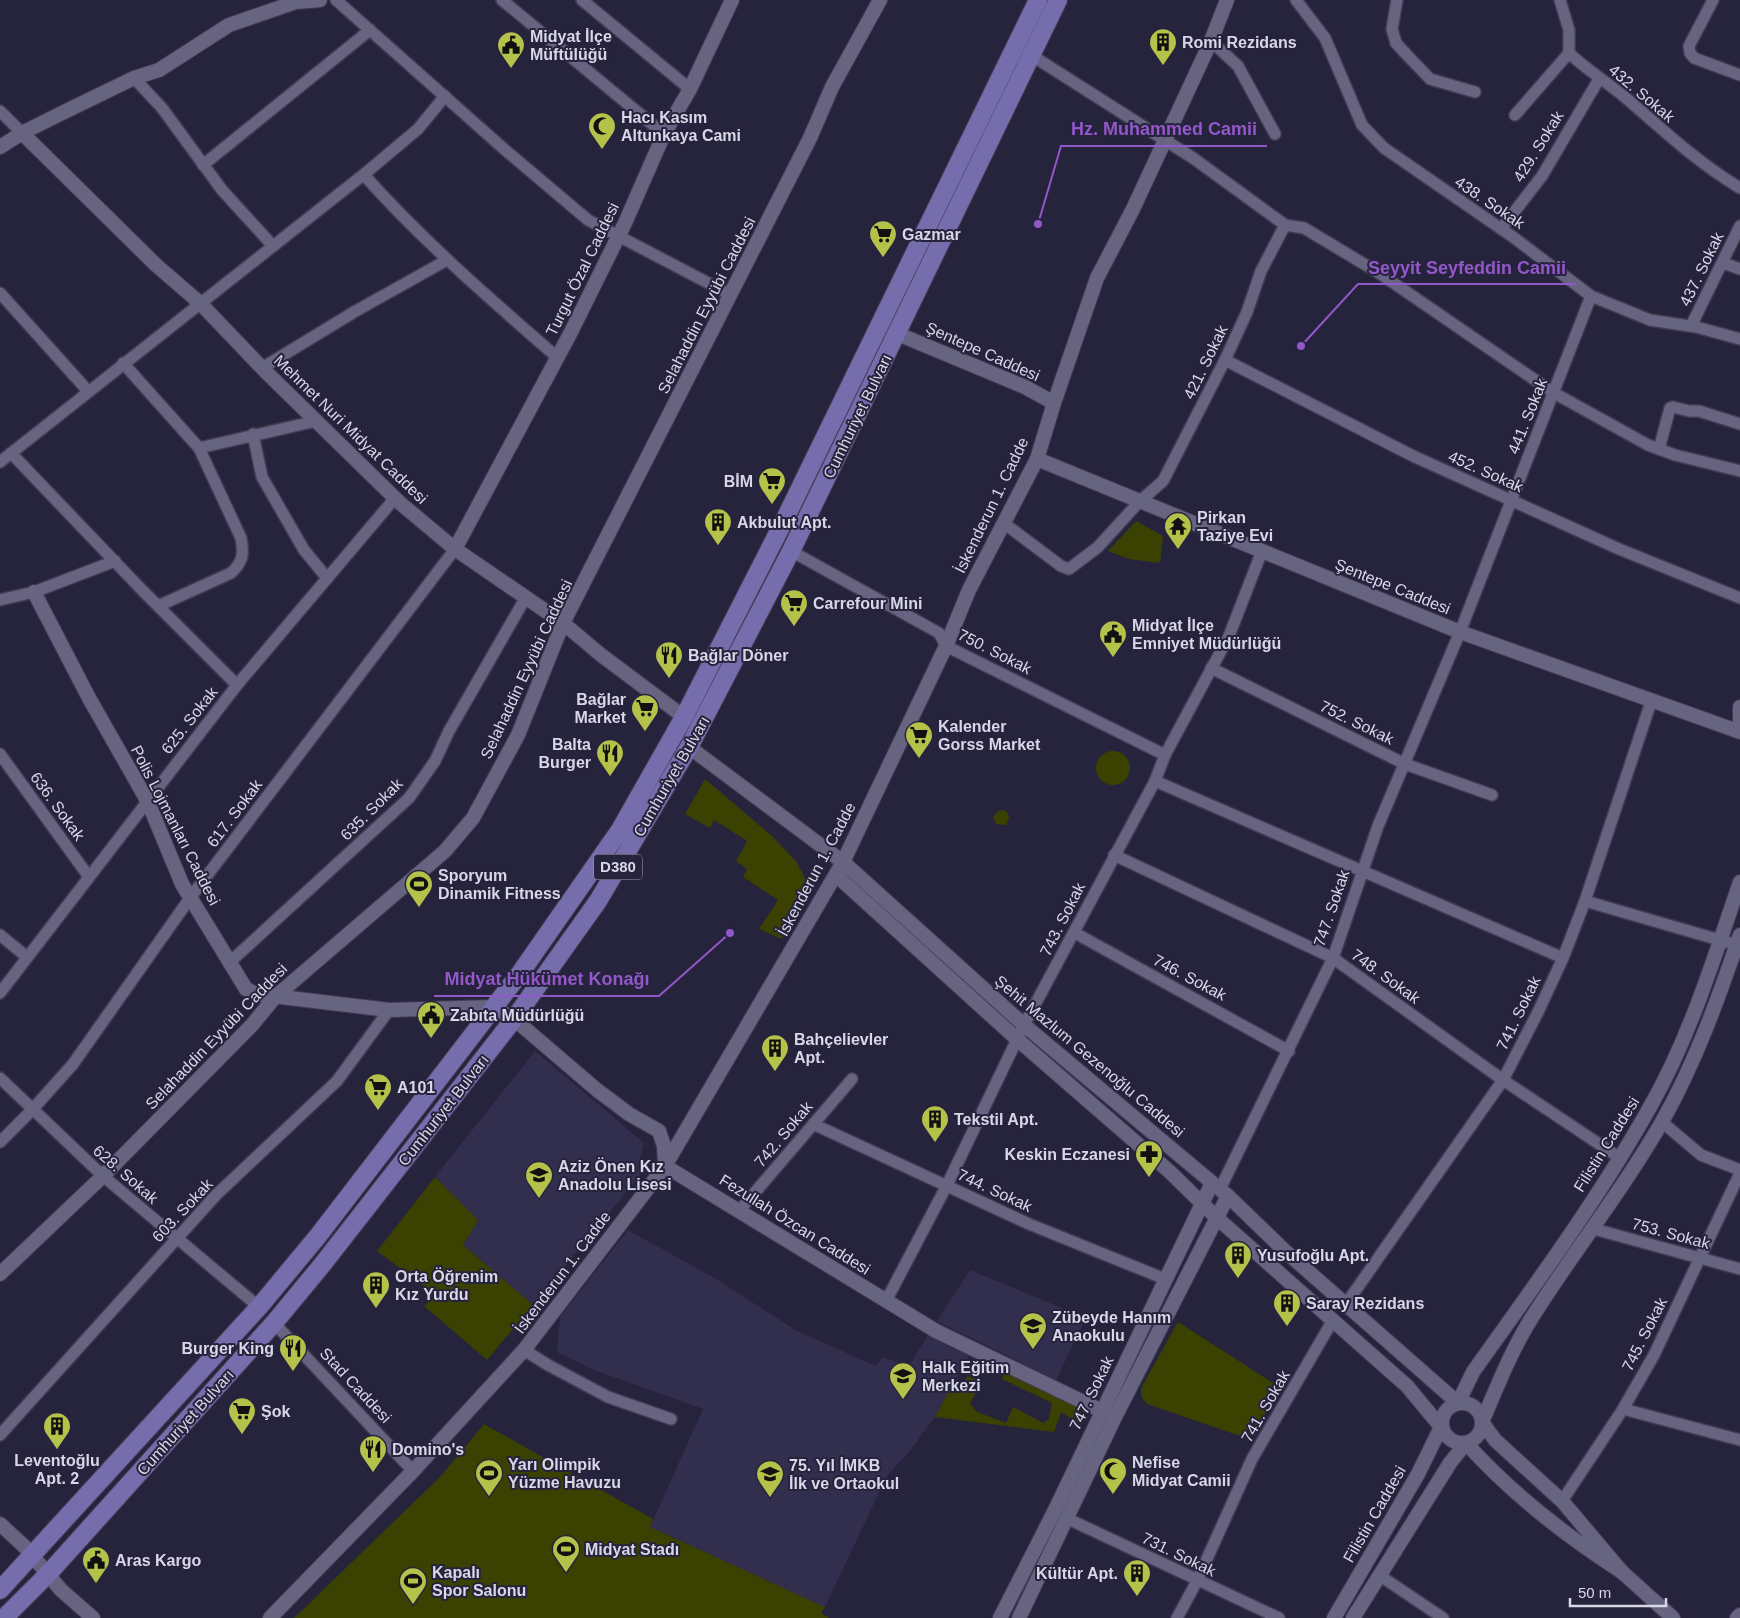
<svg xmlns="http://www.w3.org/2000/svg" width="1740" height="1618" font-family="Helvetica,sans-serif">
	<rect width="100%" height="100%" fill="#26233d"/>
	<g fill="#322e4d">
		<path d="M 535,1051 L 644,1143 L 640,1158 L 642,1173 L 533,1305 L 463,1245 L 477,1220 L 435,1177 Z"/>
		<path d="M 628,1230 L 713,1277 L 797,1331 L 876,1366 L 882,1357 L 909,1366 L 928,1335 L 942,1341 L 948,1347 L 969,1355 L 935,1417 L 909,1452 L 887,1476 L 825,1607 L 650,1527 L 703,1409 L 594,1370 L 557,1352 L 560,1317 Z"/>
		<path d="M 970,1270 L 1086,1318 L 1056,1380 L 937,1321 Z"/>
	</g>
	<g fill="#3b4100">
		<path d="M 1136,521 L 1163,536 L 1160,563 L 1129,559 L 1108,551 Z"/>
		<circle cx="1113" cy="768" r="17"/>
		<path d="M 705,779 L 773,837 L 796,861 L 811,890 L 781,939 L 759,929 L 778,900 L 743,877 L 747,869 L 736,861 L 747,841 L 714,820 L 710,828 L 685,814 Z"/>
		<path d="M 1003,810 L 1008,813 L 1009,818 L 1006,825 L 996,824 L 993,817 L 998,811 Z"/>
		<path d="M 435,1177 L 478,1220 L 463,1245 L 533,1305 L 487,1360 L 424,1306 L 436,1295 L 377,1251 Z"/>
		<path d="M 1178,1322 L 1281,1388 L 1249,1439 L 1147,1404 L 1141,1397 L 1141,1388 Z"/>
		<path d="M 1005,1371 L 1079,1406 L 1083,1419 L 1082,1425 L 1061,1412 L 1054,1432 L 935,1417 L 953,1383 L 961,1386 L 968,1376 L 981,1383 L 970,1404 L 977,1412 L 1006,1423 L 1013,1407 L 1043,1423 L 1049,1419 L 1052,1403 L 1002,1379 Z"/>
		<path d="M 484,1424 L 653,1519 L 650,1527 L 825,1607 L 821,1613 L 829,1618 L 294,1618 L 441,1476 Z"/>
	</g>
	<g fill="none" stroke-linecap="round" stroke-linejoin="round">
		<g stroke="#403d52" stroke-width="14">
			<g id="minor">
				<path d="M 336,0 L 504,149 L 588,220 L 731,295"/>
				<path d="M 502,0 L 664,134"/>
				<path d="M 582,0 L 690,89"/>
				<path d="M 1296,0 L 1325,38 L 1362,125 L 1384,148 L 1513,237 L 1591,296 L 1650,320 L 1696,327 L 1740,339"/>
				<path d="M 1397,0 L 1392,29 L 1396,43 L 1406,54 L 1430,79 L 1475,92"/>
				<path d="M 1560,0 L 1569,30 L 1569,53 C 1587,70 1608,83 1626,98 C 1663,130 1698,163 1740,188"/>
				<path d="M 1713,0 L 1689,46 L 1690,53 L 1694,58 L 1740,75"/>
				<path d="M 1211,41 L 1238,66 L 1275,134"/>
				<path d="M 1031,55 L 1193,158 L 1285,225 L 1304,228 L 1379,273 L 1554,393 L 1648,445 L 1675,455 L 1740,471"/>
				<path d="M 134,78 L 162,108 L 222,190 L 273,246"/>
				<path d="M 0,111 L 22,133"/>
				<path d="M 1515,115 L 1569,53"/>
				<path d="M 203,165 L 370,30"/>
				<path d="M 364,175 C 423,241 490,299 558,358"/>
				<path d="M 1501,229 L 1542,176 L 1599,79"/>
				<path d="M 1723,263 L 1740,269"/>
				<path d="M 0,293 L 88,391"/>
				<path d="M 1691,326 L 1740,226"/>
				<path d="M 1225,360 L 1413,456 L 1619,549 L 1740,598"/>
				<path d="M 123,363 L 199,448 L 241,538 C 244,554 243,562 231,573 L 158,606"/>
				<path d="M 262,368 L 354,312 L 447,260"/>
				<path d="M 253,434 L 262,477 L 304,550 L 327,578"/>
				<path d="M 199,448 L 316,421"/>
				<path d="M 1659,449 L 1670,408 L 1673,407 L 1689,411 L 1699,411 L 1740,424"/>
				<path d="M 11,453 L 142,590 L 237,685"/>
				<path d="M 0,462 L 368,171 L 418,129 L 445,96"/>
				<path d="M 1005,524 L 1061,566 L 1069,569 L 1098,547 L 1139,502 L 1163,481 L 1225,360 L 1247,312 L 1261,271 L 1285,225"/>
				<path d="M 791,551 L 939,633 L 946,646 L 1165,755"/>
				<path d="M 0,600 L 34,592 L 115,561"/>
				<path d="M 1211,668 L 1405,764 L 1492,795"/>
				<path d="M 0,754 L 89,877"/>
				<path d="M 1155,781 L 1563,958"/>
				<path d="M 1114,855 L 1333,958 L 1503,1080 L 1620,1158"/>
				<path d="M 1585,901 L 1737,945"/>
				<path d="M 1075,933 L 1289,1051"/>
				<path d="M 0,935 L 27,957"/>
				<path d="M 230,962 L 409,798 L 435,761 L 449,731 L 526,597"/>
				<path d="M 0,993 L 237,685 L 395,498"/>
				<path d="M 0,1078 L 103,1176 L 259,1307"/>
				<path d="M 1662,1122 L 1701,1155 L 1740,1170"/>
				<path d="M 813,1124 L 1029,1224 L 1165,1279"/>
				<path d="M 0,1142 L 32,1110 L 73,1064 L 190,898 L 455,549"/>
				<path d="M 1220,1189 L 1333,958 L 1378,826 L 1460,632 L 1591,296"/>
				<path d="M 739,1211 L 852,1079"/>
				<path d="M 1594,1229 L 1740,1269"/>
				<path d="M 886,1301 L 947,1185 L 1024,1025 L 1155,781 L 1165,755 L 1229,636 L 1262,551"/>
				<path d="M 1346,1304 L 1503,1080 L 1538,1012 L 1563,958 L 1585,901 L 1651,702"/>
				<path d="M 274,1323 L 413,1471"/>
				<path d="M 524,1350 L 548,1365 L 608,1397 L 671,1419"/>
				<path d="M 1623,1409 L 1740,1440"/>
				<path d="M 0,1435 L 216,1195 L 337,1081 L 389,1010"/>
				<path d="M 1562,1501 L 1623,1409 L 1654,1355 L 1740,1173"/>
				<path d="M 1066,1518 L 1279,1618"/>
				<path d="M 1379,1575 L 1443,1618"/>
				<path d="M 1177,1618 L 1197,1581 L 1252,1459 L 1333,1320"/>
			</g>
		</g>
		<g stroke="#403d52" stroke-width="16">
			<g id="tertiary">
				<path d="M 22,133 L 156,265 L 200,303 L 265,371 L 400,503 L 455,549 L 563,623 L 601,655 L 684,717"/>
				<path d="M 0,147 L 22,133 L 62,113 L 134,78 L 159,70 L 229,25 L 296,2 L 320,0"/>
				<path d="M 898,334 L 1025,387 L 1054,403"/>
				<path d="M 1037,459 L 1460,632 L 1740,732"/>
				<path d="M 455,549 L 571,332 L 625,223 L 664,134 L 690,89 L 732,0"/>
				<path d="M 34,592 L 89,698 L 148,802 L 182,884 L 246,989 L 256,994 L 389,1010 L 493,1007 L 514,1019 L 597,1090 L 629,1114 L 659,1131 L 664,1146 L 665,1166 L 936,1331 L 1102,1411"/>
				<path d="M 1740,707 L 1740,731"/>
				<path d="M 689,747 L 843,862 L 1024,1025 L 1228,1196 L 1285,1251 L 1458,1403 L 1473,1372 C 1534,1286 1598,1200 1650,1107 C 1690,1037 1714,958 1740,882"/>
				<path d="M 836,875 L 1018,1040 L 1170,1172 L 1217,1218 L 1407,1386 L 1441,1427 L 1418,1474 L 1334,1618"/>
				<path d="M 0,1274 L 103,1176 L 252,1025 L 275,997 L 445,851 L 473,818 L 518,735 L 563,623 L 810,138 L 832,87 L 880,0"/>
				<circle cx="1462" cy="1423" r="20"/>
				<path d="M 0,1524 L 25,1547 L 61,1590 L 93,1618"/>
				<path d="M 1622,1572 L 1673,1618"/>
				<path d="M 270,1618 L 413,1471 L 524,1350 L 665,1166 L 843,862 L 946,646 L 969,590 L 1037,459 L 1054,403 L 1097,278 L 1133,209 L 1211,41 L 1227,0"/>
				<path d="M 1000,1618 L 1054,1512 L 1212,1183"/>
				<path d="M 1019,1618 L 1115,1417 L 1228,1196"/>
				<path d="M 1353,1618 L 1450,1463 L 1466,1443 C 1511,1493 1566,1536 1622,1572 L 1562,1501 L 1495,1440 L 1482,1422 C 1497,1387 1511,1351 1531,1319 C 1573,1252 1623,1190 1663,1120 C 1696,1061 1718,999 1740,935"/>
				<path d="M 1737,1618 L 1740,1615"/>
			</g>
		</g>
		<g stroke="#403d52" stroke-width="20">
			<g id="primary">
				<path d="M 0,1590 L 259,1307 L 318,1236 L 521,972 L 620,830 L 684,717 L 784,521 L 1038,0"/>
				<path d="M 4,1618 L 48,1574 L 274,1323 L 322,1265 L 514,1019 L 598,901 L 689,747 L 791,551 L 1058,0"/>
			</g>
		</g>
		<use href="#minor" stroke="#676482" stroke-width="11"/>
		<use href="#tertiary" stroke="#676482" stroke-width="14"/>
		<use href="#primary" stroke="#756dac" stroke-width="18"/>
	</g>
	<defs>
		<g id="building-pin" transform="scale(1.4375)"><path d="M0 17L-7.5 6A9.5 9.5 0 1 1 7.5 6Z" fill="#b5c24a" stroke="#26233d"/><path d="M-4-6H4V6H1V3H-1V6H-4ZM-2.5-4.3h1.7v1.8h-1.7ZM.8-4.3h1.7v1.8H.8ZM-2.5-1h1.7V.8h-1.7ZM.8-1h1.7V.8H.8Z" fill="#111"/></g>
		<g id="civic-pin" transform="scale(1.4375)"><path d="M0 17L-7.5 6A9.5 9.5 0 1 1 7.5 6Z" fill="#b5c24a" stroke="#26233d"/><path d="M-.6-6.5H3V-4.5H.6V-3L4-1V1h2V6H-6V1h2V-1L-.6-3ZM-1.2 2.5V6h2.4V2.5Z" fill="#111"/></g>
		<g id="mosque-pin" transform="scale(1.4375)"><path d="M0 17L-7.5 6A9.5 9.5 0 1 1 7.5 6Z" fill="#b5c24a" stroke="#26233d"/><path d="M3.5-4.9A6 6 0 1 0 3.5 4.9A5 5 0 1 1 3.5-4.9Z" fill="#111"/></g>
		<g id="supermarket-pin" transform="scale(1.4375)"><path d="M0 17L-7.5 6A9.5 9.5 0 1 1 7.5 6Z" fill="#b5c24a" stroke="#26233d"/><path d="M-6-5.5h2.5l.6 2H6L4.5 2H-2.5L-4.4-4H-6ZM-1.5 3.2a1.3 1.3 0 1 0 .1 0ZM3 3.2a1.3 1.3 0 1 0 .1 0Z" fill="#111"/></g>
		<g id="temple-pin" transform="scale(1.4375)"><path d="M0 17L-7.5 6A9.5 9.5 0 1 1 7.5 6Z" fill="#b5c24a" stroke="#26233d"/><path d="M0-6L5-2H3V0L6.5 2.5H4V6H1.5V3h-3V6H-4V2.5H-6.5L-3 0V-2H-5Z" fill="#111"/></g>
		<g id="restaurant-pin" transform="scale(1.4375)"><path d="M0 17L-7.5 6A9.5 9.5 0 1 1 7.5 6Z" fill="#b5c24a" stroke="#26233d"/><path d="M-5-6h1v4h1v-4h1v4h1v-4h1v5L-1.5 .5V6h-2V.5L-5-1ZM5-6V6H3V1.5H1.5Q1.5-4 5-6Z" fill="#111"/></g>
		<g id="stadium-pin" transform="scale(1.4375)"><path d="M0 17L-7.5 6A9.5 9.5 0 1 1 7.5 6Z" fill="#b5c24a" stroke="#26233d"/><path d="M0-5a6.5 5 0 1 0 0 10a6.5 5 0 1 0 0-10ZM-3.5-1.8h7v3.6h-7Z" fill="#111"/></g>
		<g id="pharmacy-pin" transform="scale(1.4375)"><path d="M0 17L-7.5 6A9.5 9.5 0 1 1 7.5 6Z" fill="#b5c24a" stroke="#26233d"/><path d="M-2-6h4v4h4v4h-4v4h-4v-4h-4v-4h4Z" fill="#111"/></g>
		<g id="school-pin" transform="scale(1.4375)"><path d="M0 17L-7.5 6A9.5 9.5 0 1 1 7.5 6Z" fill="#b5c24a" stroke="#26233d"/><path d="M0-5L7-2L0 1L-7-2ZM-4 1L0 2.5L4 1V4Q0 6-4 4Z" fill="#111"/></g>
	</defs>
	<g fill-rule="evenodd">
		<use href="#building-pin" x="1163" y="42"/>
		<use href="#civic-pin" x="511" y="45"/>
		<use href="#mosque-pin" x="602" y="126"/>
		<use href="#supermarket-pin" x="883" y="234"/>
		<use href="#supermarket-pin" x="772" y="481"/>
		<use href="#building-pin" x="718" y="522"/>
		<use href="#temple-pin" x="1178" y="526"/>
		<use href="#supermarket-pin" x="794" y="603"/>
		<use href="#civic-pin" x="1113" y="634"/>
		<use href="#restaurant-pin" x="669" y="655"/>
		<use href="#supermarket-pin" x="645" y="708"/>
		<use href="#supermarket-pin" x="919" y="735"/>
		<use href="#restaurant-pin" x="610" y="753"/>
		<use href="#stadium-pin" x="419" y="884"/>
		<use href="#civic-pin" x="431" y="1015"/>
		<use href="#building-pin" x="775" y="1048"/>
		<use href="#supermarket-pin" x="378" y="1087"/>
		<use href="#building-pin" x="935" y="1119"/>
		<use href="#pharmacy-pin" x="1149" y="1154"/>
		<use href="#school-pin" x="539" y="1175"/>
		<use href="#building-pin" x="1238" y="1255"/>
		<use href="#building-pin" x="376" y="1285"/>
		<use href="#building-pin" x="1287" y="1303"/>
		<use href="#school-pin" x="1033" y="1326"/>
		<use href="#restaurant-pin" x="293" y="1348"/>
		<use href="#school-pin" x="903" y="1376"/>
		<use href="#supermarket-pin" x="242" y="1411"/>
		<use href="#building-pin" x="57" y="1426"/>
		<use href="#restaurant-pin" x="373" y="1449"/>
		<use href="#mosque-pin" x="1113" y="1471"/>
		<use href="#stadium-pin" x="489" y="1473"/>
		<use href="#school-pin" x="770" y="1474"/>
		<use href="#stadium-pin" x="566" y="1549"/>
		<use href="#civic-pin" x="96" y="1560"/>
		<use href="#building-pin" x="1137" y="1573"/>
		<use href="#stadium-pin" x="413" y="1581"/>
	</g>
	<g text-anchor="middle" stroke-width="4" stroke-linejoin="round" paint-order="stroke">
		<rect fill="#26233d" stroke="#a3a1b5" stroke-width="1" x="594" y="854.5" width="48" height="25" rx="4"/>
		<g font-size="15" font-weight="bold" fill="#d8d7e8">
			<text x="618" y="872">D380</text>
		</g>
		<g font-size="16" font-weight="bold" fill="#d8d7e8" stroke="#26233d" text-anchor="start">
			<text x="530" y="42">Midyat İlçe<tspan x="530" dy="18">Müftülüğü</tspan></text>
			<text x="1182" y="48">Romi Rezidans</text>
			<text x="621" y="123">Hacı Kasım<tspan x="621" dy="18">Altunkaya Cami</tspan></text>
			<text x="902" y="240">Gazmar</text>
			<text x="753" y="487" text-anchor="end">BİM</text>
			<text x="1197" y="523">Pirkan<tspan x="1197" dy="18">Taziye Evi</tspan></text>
			<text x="737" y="528">Akbulut Apt.</text>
			<text x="813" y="609">Carrefour Mini</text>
			<text x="1132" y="631">Midyat İlçe<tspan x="1132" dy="18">Emniyet Müdürlüğü</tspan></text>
			<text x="688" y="661">Bağlar Döner</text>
			<text x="626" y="705" text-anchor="end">Bağlar<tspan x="626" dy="18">Market</tspan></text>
			<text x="938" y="732">Kalender<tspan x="938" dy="18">Gorss Market</tspan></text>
			<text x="591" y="750" text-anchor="end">Balta<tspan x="591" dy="18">Burger</tspan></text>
			<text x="438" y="881">Sporyum<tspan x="438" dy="18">Dinamik Fitness</tspan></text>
			<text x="450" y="1021">Zabıta Müdürlüğü</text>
			<text x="794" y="1045">Bahçelievler<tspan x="794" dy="18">Apt.</tspan></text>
			<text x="397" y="1093">A101</text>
			<text x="954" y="1125">Tekstil Apt.</text>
			<text x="1130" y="1160" text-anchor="end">Keskin Eczanesi</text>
			<text x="558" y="1172">Aziz Önen Kız<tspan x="558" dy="18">Anadolu Lisesi</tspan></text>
			<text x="1257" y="1261">Yusufoğlu Apt.</text>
			<text x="395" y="1282">Orta Öğrenim<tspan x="395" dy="18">Kız Yurdu</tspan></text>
			<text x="1306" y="1309">Saray Rezidans</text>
			<text x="1052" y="1323">Zübeyde Hanım<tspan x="1052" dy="18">Anaokulu</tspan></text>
			<text x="274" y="1354" text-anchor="end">Burger King</text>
			<text x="922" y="1373">Halk Eğitim<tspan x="922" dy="18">Merkezi</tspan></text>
			<text x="261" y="1417">Şok</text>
			<text x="392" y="1455">Domino's</text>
			<text x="57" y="1466" text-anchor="middle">Leventoğlu<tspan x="57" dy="18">Apt. 2</tspan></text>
			<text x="1132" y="1468">Nefise<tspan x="1132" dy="18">Midyat Camii</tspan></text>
			<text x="508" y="1470">Yarı Olimpik<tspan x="508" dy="18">Yüzme Havuzu</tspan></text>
			<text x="789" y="1471">75. Yıl İMKB<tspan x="789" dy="18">İlk ve Ortaokul</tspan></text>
			<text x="585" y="1555">Midyat Stadı</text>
			<text x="115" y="1566">Aras Kargo</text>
			<text x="432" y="1578">Kapalı<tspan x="432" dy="18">Spor Salonu</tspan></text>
			<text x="1118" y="1579" text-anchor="end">Kültür Apt.</text>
		</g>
		<g font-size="16" fill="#d8d7e8" stroke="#26233d">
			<text transform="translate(1642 93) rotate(40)" y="6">432. Sokak</text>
			<text transform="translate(1538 146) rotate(-58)" y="6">429. Sokak</text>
			<text transform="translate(1490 202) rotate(34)" y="6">438. Sokak</text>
			<text transform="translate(582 269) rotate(-64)" y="6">Turgut Özal Caddesi</text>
			<text transform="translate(1701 269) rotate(-64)" y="6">437. Sokak</text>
			<text transform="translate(706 305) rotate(-63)" y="6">Selahaddin Eyyübi Caddesi</text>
			<text transform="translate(983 351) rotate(24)" y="6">Şentepe Caddesi</text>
			<text transform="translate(1205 362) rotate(-64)" y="6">421. Sokak</text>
			<text transform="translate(857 416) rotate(-64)" y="6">Cumhuriyet Bulvarı</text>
			<text transform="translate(1527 416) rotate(-68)" y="6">441. Sokak</text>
			<text transform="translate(351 429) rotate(44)" y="6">Mehmet Nuri Midyat Caddesi</text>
			<text transform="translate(1486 471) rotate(24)" y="6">452. Sokak</text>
			<text transform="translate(991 505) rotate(-64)" y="6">İskenderun 1. Cadde</text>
			<text transform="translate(1393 586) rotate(22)" y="6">Şentepe Caddesi</text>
			<text transform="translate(995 651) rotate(27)" y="6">750. Sokak</text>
			<text transform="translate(526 669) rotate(-65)" y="6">Selahaddin Eyyübi Caddesi</text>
			<text transform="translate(189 720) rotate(-52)" y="6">625. Sokak</text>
			<text transform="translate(1357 722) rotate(26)" y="6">752. Sokak</text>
			<text transform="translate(671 776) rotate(-60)" y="6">Cumhuriyet Bulvarı</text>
			<text transform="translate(58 806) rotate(54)" y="6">636. Sokak</text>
			<text transform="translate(371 809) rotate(-45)" y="6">635. Sokak</text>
			<text transform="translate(234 813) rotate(-53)" y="6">617. Sokak</text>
			<text transform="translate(176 825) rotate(63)" y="6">Polis Lojmanları Caddesi</text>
			<text transform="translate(816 869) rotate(-62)" y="6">İskenderun 1. Cadde</text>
			<text transform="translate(1331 908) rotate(-71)" y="6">747. Sokak</text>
			<text transform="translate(1062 919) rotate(-63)" y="6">743. Sokak</text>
			<text transform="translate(1386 976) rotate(36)" y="6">748. Sokak</text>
			<text transform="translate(1190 977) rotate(28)" y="6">746. Sokak</text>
			<text transform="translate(1518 1013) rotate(-64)" y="6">741. Sokak</text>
			<text transform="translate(216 1036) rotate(-46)" y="6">Selahaddin Eyyübi Caddesi</text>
			<text transform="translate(1090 1056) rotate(40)" y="6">Şehit Mazlum Gezenoğlu Caddesi</text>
			<text transform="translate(443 1110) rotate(-52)" y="6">Cumhuriyet Bulvarı</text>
			<text transform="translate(783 1134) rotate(-50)" y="6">742. Sokak</text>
			<text transform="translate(1606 1144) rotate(-58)" y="6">Filistin Caddesi</text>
			<text transform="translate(126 1174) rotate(41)" y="6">628. Sokak</text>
			<text transform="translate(995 1190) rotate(25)" y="6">744. Sokak</text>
			<text transform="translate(182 1210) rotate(-47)" y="6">603. Sokak</text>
			<text transform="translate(795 1224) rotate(32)" y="6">Fezullah Özcan Caddesi</text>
			<text transform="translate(1671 1233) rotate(15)" y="6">753. Sokak</text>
			<text transform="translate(562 1272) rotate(-53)" y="6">İskenderun 1. Cadde</text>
			<text transform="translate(1644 1334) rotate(-63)" y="6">745. Sokak</text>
			<text transform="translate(356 1385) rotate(47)" y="6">Stad Caddesi</text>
			<text transform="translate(1091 1393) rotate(-64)" y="6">747. Sokak</text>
			<text transform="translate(1265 1406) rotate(-60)" y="6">741. Sokak</text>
			<text transform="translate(185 1422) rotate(-48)" y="6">Cumhuriyet Bulvarı</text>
			<text transform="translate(1374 1514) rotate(-60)" y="6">Filistin Caddesi</text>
			<text transform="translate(1179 1554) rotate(26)" y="6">731. Sokak</text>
		</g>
	</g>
	<path fill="none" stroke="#9257c9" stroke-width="2" d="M1038 224L1061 146H1267M1301 346L1358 284H1576M730 933L659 996H434"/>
	<g fill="#9257c9" stroke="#26233d" stroke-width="2">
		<circle cx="1038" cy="224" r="5"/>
		<circle cx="1301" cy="346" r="5"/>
		<circle cx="730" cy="933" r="5"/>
	</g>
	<g font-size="18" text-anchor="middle" font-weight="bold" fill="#9257c9" stroke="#26233d" stroke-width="4" stroke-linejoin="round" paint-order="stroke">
		<text x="1164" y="135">Hz. Muhammed Camii</text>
		<text x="1467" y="274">Seyyit Seyfeddin Camii</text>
		<text x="547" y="985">Midyat Hükümet Konağı</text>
	</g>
	<path d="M1570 1598v8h96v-8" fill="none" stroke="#d8d7e8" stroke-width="2.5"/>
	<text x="1578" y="1598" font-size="15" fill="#d8d7e8" stroke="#26233d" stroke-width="4" paint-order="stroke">50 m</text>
</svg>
